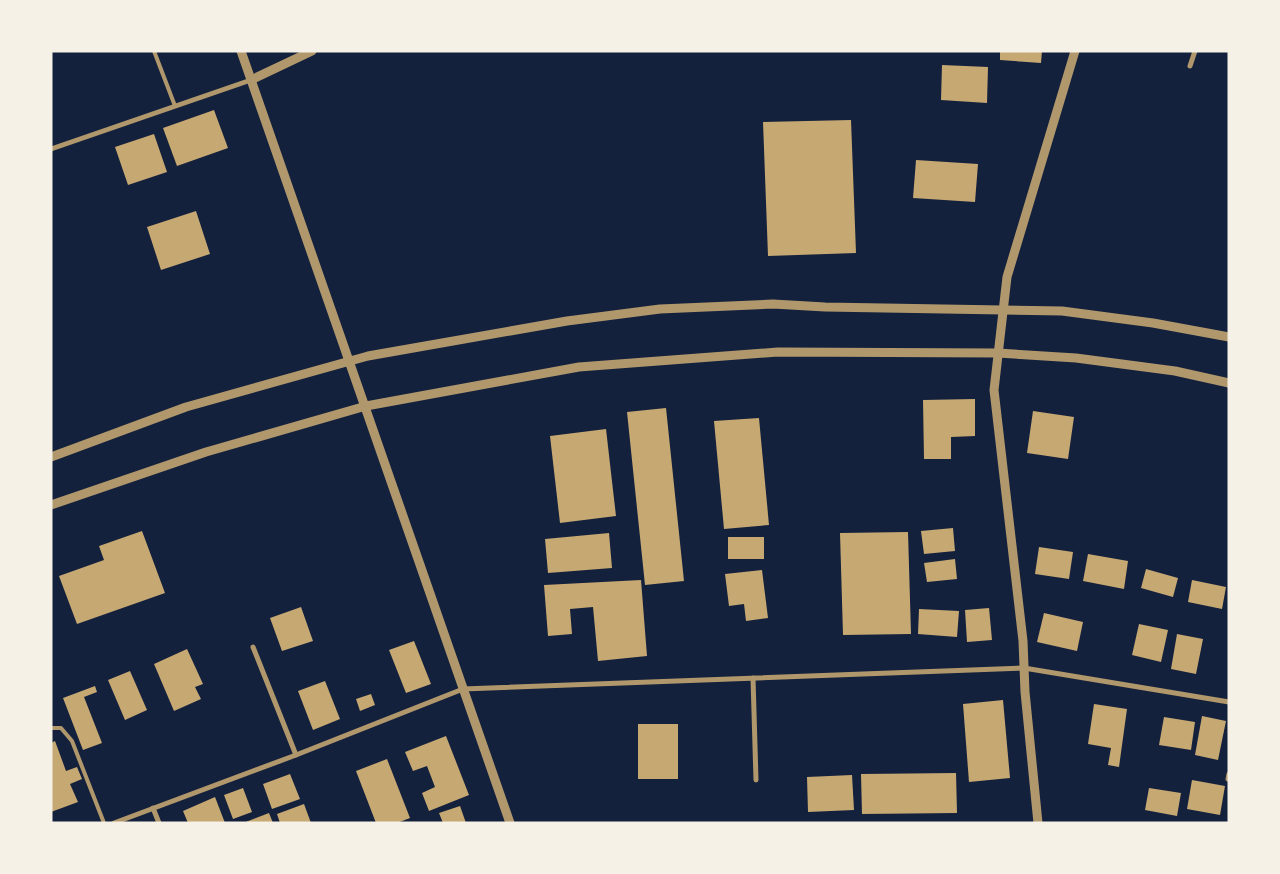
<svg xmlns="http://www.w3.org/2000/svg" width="1280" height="874" font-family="'IBM Plex Sans',sans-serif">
	<rect width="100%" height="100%" fill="#14213d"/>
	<g fill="#c6a872">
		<path d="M 1000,51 L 1042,51 L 1041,63 L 1000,60 Z"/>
		<path d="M 942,65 L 988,67 L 987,103 L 941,100 Z"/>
		<path d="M 214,110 L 228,148 L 177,166 L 163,128 Z"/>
		<path d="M 851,120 L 856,253 L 768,256 L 763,122 Z"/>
		<path d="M 154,134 L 167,172 L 128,185 L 115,147 Z"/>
		<path d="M 916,160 L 978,164 L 975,202 L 913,198 Z"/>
		<path d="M 196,211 L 210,254 L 161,270 L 147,227 Z"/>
		<path d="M 975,399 L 975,436 L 951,437 L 951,459 L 924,459 L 923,400 Z"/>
		<path d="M 666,408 L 684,581 L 645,585 L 627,412 Z"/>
		<path d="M 1033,411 L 1074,417 L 1068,459 L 1027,453 Z"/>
		<path d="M 759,418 L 769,525 L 724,529 L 714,421 Z"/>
		<path d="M 606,429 L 616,516 L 560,523 L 550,436 Z"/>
		<path d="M 953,528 L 955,551 L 924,554 L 921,531 Z"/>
		<path d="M 142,531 L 165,593 L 77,624 L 59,576 L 104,560 L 99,546 Z"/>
		<path d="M 908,532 L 911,634 L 843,635 L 840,533 Z"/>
		<path d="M 609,533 L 612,568 L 548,573 L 545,539 Z"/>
		<rect x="728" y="537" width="36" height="22"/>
		<path d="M 1039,547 L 1073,552 L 1069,579 L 1035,574 Z"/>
		<path d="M 1088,554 L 1128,561 L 1124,589 L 1083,581 Z"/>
		<path d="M 955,559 L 957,579 L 927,582 L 924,563 Z"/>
		<path d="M 1146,569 L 1178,578 L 1173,597 L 1141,588 Z"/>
		<path d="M 762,570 L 768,618 L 746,621 L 744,604 L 729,606 L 725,574 Z"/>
		<path d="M 641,580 L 647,656 L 598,661 L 593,607 L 570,609 L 572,634 L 548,636 L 544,585 Z"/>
		<path d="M 1192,580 L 1226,587 L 1222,609 L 1188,602 Z"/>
		<path d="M 301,607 L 313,641 L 282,651 L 270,618 Z"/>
		<path d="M 989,608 L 992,640 L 967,642 L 965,610 Z"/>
		<path d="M 919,609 L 959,611 L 957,637 L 918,634 Z"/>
		<path d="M 1044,613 L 1083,622 L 1077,651 L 1037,642 Z"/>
		<path d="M 1139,624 L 1168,630 L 1161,662 L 1132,655 Z"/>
		<path d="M 1177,634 L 1203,639 L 1196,674 L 1171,669 Z"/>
		<path d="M 414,641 L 431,684 L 406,693 L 389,650 Z"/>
		<path d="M 187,649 L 203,684 L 195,687 L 201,699 L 174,711 L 154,664 Z"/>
		<path d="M 130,671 L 147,710 L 125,720 L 108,680 Z"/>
		<path d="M 325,681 L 340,719 L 313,730 L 298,691 Z"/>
		<path d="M 95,686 L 97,692 L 84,697 L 102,743 L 83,750 L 63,698 Z"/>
		<path d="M 371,694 L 375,705 L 360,711 L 356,699 Z"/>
		<path d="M 1003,700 L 1010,778 L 969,782 L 963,704 Z"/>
		<path d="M 1094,704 L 1127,709 L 1119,767 L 1108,765 L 1111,748 L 1088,744 Z"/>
		<path d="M 1202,716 L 1226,721 L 1218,760 L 1195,755 Z"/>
		<path d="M 1164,717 L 1195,722 L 1191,750 L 1159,745 Z"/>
		<rect x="638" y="724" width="40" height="55"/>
		<path d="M 446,736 L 469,795 L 429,811 L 422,793 L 435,787 L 427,766 L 413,771 L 405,752 Z"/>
		<path d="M 55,741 L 66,771 L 77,767 L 82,779 L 70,784 L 78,802 L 51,812 L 51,743 Z"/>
		<path d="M 387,759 L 410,818 L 397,823 L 376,823 L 356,771 Z"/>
		<path d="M 956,773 L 957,813 L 862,814 L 861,774 Z"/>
		<path d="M 290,774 L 300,799 L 272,809 L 263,784 Z"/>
		<path d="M 852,775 L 854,810 L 808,812 L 807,777 Z"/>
		<path d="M 1192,780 L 1225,786 L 1220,815 L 1187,809 Z"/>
		<path d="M 243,788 L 252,812 L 233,819 L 224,795 Z"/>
		<path d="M 1149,788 L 1181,793 L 1177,816 L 1145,810 Z"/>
		<path d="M 215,797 L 225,823 L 188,823 L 183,811 Z"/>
		<path d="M 304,804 L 311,823 L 280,823 L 277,814 Z"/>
		<path d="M 460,806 L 466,823 L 443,823 L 439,813 Z"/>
		<path d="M 269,813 L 273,823 L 243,823 Z"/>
	</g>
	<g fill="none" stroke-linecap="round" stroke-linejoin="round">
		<g stroke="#b1986c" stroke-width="4">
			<path d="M 154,51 L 175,106"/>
			<path d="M 51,728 L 61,728 L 72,741 L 104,823"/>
		</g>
		<g stroke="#b1986c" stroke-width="5">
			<path d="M 1190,66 L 1195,51"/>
			<path d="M 51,149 L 251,80"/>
			<path d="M 253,647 L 296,755"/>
			<path d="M 753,678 L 756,780"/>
			<path d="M 1228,779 L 1229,774"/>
			<path d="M 153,808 L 159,823"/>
			<path d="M 114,823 L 296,755 L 463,689 L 1024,668 L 1229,702"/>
		</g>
		<g stroke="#b1986c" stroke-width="9">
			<path d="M 241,51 L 510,823"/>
			<path d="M 251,80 L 312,51"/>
			<path d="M 51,457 L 186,407 L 368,356 L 567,321 L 660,309 L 773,304 L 825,307 L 1062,311 L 1153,323 L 1229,337"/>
			<path d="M 51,505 L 206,452 L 366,406 L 579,367 L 778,352 L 998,353 L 1076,358 L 1175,371 L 1229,383"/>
			<path d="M 1038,823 L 1025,692 L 1023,641 L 994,390 L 1007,277 L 1075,51"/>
		</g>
	</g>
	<rect width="1280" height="874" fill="none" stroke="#f6f1e7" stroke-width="105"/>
</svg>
